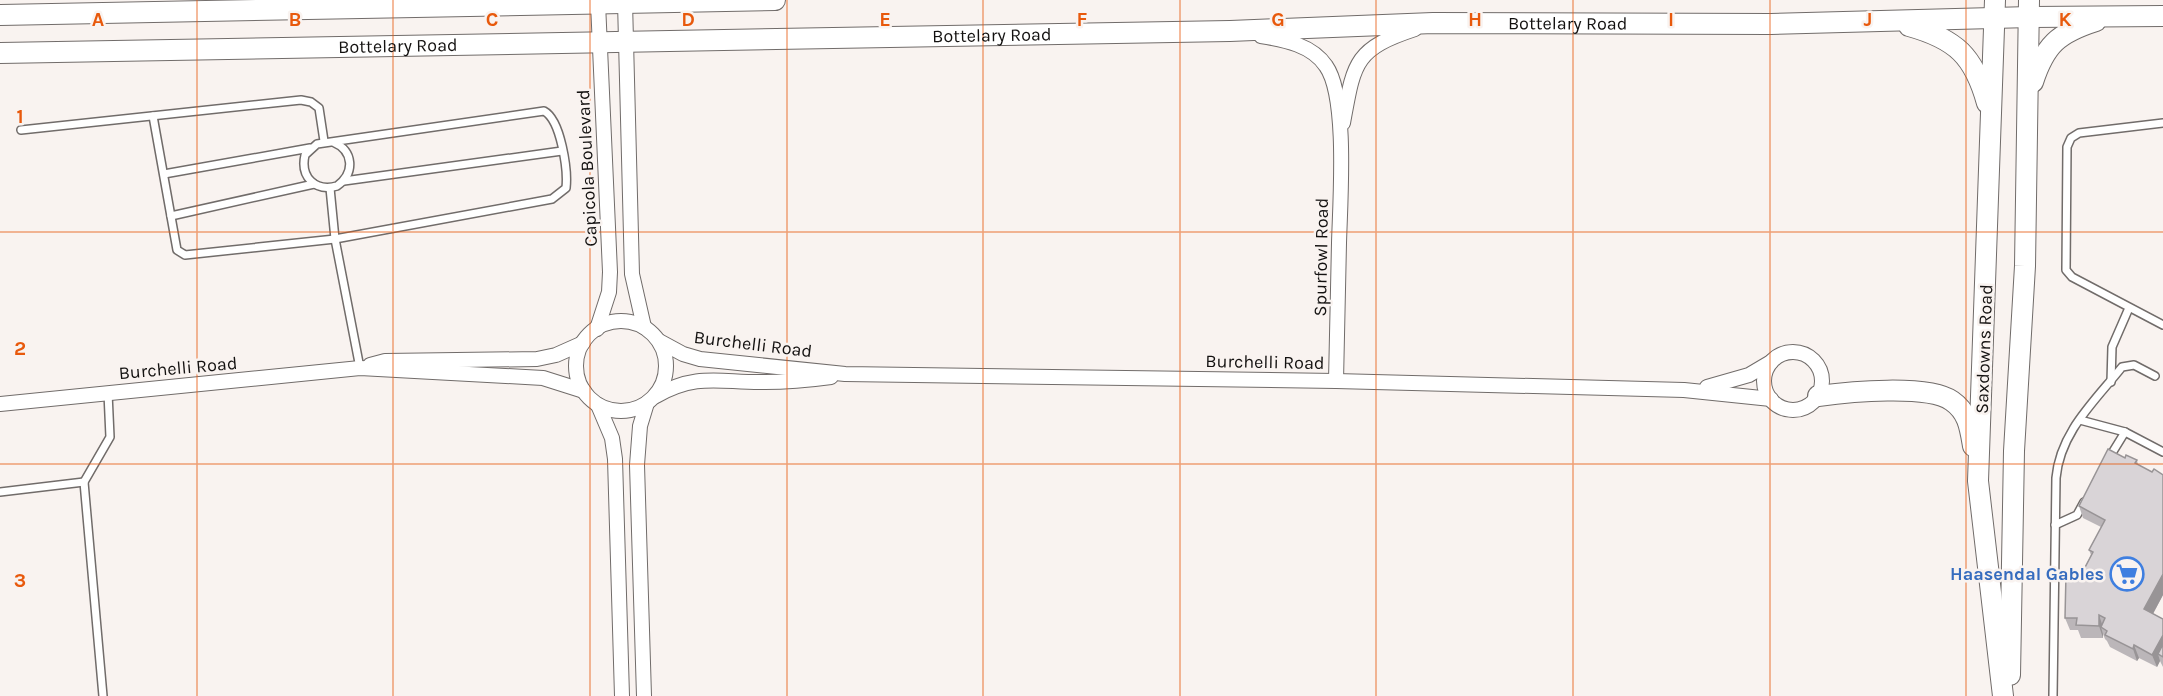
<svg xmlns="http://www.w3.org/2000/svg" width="2163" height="696" font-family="Karla,sans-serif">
	<rect width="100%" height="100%" fill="#f9f3f0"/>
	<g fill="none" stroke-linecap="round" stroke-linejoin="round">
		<g stroke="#716c6a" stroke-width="10">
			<g id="lane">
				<path d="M 153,116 L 177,250 L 185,255 L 335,239 L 552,199 L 566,188 C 568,170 561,120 544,111 L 317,144 L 305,155 C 300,177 315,192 337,186 C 355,173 354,151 333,142"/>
				<path d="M 2163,123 L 2079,133 L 2071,138 L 2067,147 L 2066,270 L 2072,277 L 2163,325"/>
				<path d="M 21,130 L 301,100 L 311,102 L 319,108 L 324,141"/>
				<path d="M 164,174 L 310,148"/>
				<path d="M 344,181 L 562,151"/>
				<path d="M 330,188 L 335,239 L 360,368"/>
				<path d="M 171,216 L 314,184"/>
				<path d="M 2111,382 L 2112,347 L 2129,308"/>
				<path d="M 2080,420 L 2125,432 L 2163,452"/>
				<path d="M 2109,458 L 2125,432"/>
				<path d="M 0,492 L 84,482"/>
				<path d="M 2055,525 L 2077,515 L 2084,502"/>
				<path d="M 103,696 L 84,482 L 110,437 L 108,393"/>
				<path d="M 2053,696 L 2056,478 C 2060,432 2095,401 2122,367 L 2134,365 L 2155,376"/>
			</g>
		</g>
		<g stroke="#716c6a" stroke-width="16">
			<g id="street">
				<path d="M 625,2 L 632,274 L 644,327"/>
				<path d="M 1261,36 C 1285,40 1312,45 1326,66 C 1348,97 1340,203 1339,243 C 1338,289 1337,335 1336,381"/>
				<path d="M 1343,123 C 1354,63 1354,49 1415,29"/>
				<circle cx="621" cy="366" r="45"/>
				<path d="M 597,329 L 609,292 L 610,272 L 598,3"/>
				<path d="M 659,341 L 683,354 L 700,359 L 845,374 L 1336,381 L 1684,390 L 1771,399"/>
				<circle cx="1793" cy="381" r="29"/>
				<path d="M 370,365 L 385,361 L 537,359 L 556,355 L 583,343"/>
				<path d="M 1707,387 L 1749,375 L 1771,362"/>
				<path d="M 656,396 C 698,372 721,383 765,382 C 787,382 809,380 831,377"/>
				<path d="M 0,404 L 360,368 L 543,378 L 584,391"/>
				<path d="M 598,405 L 612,438 L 615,459 L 622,696"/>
				<path d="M 644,696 L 637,465 L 640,426 L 647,403"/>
			</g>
		</g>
		<g stroke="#716c6a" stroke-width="22">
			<g id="secondary">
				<path d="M 1995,0 L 1978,481 L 2003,696"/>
				<path d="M 0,15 L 775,0"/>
				<path d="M 1909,26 C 1956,39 1974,56 1987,103"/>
				<path id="s1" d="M 0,53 L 1230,31 L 1433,23 L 1771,24 L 2030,17 L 2163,16"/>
				<path d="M 2033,82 C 2045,45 2058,33 2096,21"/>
				<path d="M 1818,396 C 1848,392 1928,384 1952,401 C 1968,412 1970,428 1973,446"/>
				<path d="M 2010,675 L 2014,451 L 2025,266 L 2029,0"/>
			</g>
		</g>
		<use href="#lane" stroke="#fff" stroke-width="7"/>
		<use href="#street" stroke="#fff" stroke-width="14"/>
		<use href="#secondary" stroke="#fff" stroke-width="20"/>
	</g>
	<path fill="#bbb6b9" d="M 2125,458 L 2137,460 L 2138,465 L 2163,595 L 2153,614 L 2163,619 L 2163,667 L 2160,661 L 2157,667 L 2139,658 L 2137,661 L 2110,647 L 2107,641 L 2105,639 L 2103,634 L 2103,638 L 2081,638 L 2078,630 L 2070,630 L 2065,618 L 2082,573 L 2091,555 L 2089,550 L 2101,527 L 2083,518 L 2079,506 Z"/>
	<g fill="#989496">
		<path d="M 2163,574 L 2163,595 L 2149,621 L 2144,609 Z"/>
		<path d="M 2099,615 L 2103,627 L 2101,627 L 2103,634 L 2103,638 L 2099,626 Z"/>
		<path d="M 2163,635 L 2163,656 L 2158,654 L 2160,661 L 2157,667 L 2152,655 Z"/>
		<path d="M 2134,645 L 2139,658 L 2137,661 L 2133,649 Z"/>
	</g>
	<g fill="#d9d4d7" stroke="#989496" stroke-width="1.5">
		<path d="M 2108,449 L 2125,458 L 2126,455 L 2137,460 L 2135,463 L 2152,472 L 2154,469 L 2163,475 L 2163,574 L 2144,609 L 2163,619 L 2163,635 L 2152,655 L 2134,645 L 2133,649 L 2105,635 L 2107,631 L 2101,627 L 2105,618 L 2099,615 L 2099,626 L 2076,625 L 2077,618 L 2065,618 L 2066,574 L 2082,573 L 2093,552 L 2089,550 L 2105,520 L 2079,506 Z"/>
		<path d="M 2163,644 L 2163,657 L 2158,654 Z"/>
	</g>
	<path fill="none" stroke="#e8590c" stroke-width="1.5" stroke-opacity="0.55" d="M 197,0 L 197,696M 393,0 L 393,696M 590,0 L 590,696M 787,0 L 787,696M 983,0 L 983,696M 1180,0 L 1180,696M 1376,0 L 1376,696M 1573,0 L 1573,696M 1770,0 L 1770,696M 1966,0 L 1966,696M 0,232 L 2163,232M 0,464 L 2163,464"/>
	<defs>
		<g id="supermarket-ring" transform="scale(1.725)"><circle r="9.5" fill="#f9f3f0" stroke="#3f7fe0" stroke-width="1.5"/><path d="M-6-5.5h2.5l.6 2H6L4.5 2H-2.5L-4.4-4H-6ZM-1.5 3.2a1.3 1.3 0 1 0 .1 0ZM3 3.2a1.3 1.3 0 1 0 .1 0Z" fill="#3f7fe0"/></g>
	</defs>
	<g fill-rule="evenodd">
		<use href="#supermarket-ring" x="2127" y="574"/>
	</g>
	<g text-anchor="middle" stroke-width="5" stroke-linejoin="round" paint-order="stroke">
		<g font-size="18" fill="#131110" stroke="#f9f3f0">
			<text dy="6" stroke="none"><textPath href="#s1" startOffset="1568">Bottelary Road</textPath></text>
			<text dy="6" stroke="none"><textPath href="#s1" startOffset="992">Bottelary Road</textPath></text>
			<text dy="6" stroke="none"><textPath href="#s1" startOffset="398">Bottelary Road</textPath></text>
			<text transform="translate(587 168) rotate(-93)" y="6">Capicola Boulevard</text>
			<text transform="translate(1321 257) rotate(-89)" y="6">Spurfowl Road</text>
			<text transform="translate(753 344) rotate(7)" y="6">Burchelli Road</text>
			<text transform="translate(1984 349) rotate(-88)" y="6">Saxdowns Road</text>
			<text transform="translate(1265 362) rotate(1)" y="6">Burchelli Road</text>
			<text transform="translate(178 368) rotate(-5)" y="6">Burchelli Road</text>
		</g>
		<g font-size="18" font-weight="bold" fill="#366cbe" stroke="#f9f3f0" text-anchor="end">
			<text x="2104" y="580">Haasendal Gables</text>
		</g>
	</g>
	<g font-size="20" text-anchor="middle" font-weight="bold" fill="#e8590c" stroke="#f9f3f0" stroke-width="5" stroke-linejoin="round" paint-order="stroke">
		<text x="98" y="26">A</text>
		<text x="295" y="26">B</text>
		<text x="492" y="26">C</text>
		<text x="688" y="26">D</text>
		<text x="885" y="26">E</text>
		<text x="1082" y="26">F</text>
		<text x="1278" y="26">G</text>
		<text x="1475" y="26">H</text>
		<text x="1671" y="26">I</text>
		<text x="1868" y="26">J</text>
		<text x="2065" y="26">K</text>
		<text x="20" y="123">1</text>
		<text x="20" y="355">2</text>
		<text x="20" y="587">3</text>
	</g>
</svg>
